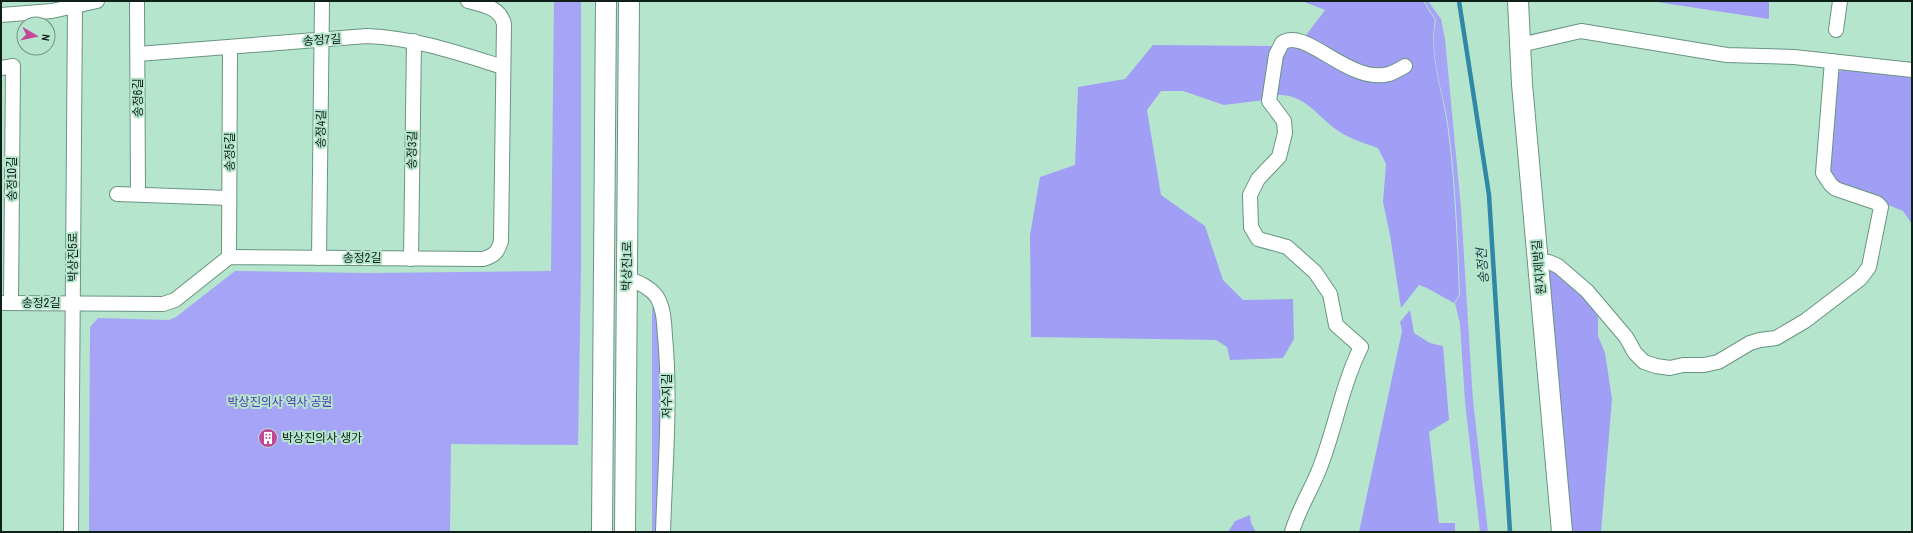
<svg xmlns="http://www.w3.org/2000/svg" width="1913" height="533" font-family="'Archivo Narrow','Noto Sans KR',sans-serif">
	<rect width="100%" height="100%" fill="#b6e5ce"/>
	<g fill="#a5a4f6">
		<path d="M 554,1 L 581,1 L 581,270 L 578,445 L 451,444 L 450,532 L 89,532 L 90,327 L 98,318 L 169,320 L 176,317 L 235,271 L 367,273 L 551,271 Z"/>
		<path d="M 1424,1 L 1428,1 L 1441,19 L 1445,39 L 1461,208 L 1473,401 L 1488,532 L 1480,532 L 1465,402 L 1460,324 L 1455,303 L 1460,295 C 1458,240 1456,186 1449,131 C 1445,96 1428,56 1436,20 Z"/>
		<path d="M 652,308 L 654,308 L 658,322 L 662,361 L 658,532 L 652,532 Z"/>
	</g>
	<g fill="#a09ff5">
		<path d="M 1302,1 L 1423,1 L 1435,20 C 1428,58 1444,94 1448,131 C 1455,186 1457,240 1459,295 L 1454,303 L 1427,288 L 1419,285 L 1401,308 L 1390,235 L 1383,202 L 1386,164 L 1378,148 C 1366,144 1354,140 1343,134 C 1316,118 1308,92 1271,95 L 1282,49 L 1304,38 L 1325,10 Z"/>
		<path d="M 1650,1 L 1769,1 L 1769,19 Z"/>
		<path d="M 1153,45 L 1274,46 L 1264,100 L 1224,105 L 1183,91 L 1161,91 L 1147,110 L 1161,195 L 1205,226 L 1223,280 L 1243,300 L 1293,299 L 1294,339 L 1283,358 L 1230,360 L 1227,347 L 1216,340 L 1031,337 L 1030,235 L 1040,177 L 1075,165 L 1078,87 L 1125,79 Z"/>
		<path d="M 1849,69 L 1912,74 L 1912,224 L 1903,211 L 1833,183 L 1828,163 L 1834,75 L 1842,70 Z"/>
		<path d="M 1552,270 L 1560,273 L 1587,301 L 1598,317 L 1598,336 L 1605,353 L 1612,399 L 1601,532 L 1572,532 L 1549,272 Z"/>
		<path d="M 1410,310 L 1414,333 L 1430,343 L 1443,346 L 1449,420 L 1429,432 L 1439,523 L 1455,523 L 1455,532 L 1359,532 L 1402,331 L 1400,322 Z"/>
		<path d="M 1250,515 L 1251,523 L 1256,532 L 1228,532 L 1235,521 Z"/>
	</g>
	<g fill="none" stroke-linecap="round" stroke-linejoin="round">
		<path stroke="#2f88a5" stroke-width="4.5" d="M 1459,1 L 1489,195 L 1510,532"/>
		<g stroke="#689580" stroke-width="16">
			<g id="street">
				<path d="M 137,1 L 138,194"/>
				<path d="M 1,15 L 52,11 L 97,1"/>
				<path d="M 1836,30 L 1840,1"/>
				<path d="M 1520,45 L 1581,31 L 1727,55 L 1794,57 L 1912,70"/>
				<path d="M 138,54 L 367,36 C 415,38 458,53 503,67"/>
				<path d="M 1,68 L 13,66 L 11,303"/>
				<path d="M 117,194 L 229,198"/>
				<path d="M 229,257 L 230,47"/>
				<path d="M 319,258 L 322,1"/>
				<path d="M 411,259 L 414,41"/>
				<path d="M 1539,262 L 1549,262 L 1558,266 L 1587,291 L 1626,337 L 1635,353 L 1644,362 L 1656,366 L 1670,368 L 1683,365 L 1704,365 L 1718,362 L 1750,343 L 1760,340 L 1776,338 L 1805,321 L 1860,279 L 1869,267 L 1881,207 L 1877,203 L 1836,189 L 1831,185 L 1823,173 L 1832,61"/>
				<path d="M 627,278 C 638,282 650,287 657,297 C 664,309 664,323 665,336 C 671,401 665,467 663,532"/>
				<path d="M 1,303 L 163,304 L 175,300 L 229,257 L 483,259 C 494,256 498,252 501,241 L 504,24 C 500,7 483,5 468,1"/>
				<path d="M 71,532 L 75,6"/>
				<path d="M 1292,532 C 1299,507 1314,486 1322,462 C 1336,424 1343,383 1361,347 L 1336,325 L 1330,294 L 1315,272 L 1287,247 L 1258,239 L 1251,227 L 1250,195 L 1258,179 L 1279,157 L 1285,133 L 1284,121 L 1269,101 L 1276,55 L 1282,43 C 1305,26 1349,85 1389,74 C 1395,72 1400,69 1405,66"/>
			</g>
		</g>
		<g stroke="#689580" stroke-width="22">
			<g id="secondary">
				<path d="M 1518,1 L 1522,84 L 1562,532"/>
				<path d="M 602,532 L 606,1"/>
				<path d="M 625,532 L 629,1"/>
			</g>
		</g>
		<use href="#street" stroke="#fff" stroke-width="14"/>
		<use href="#secondary" stroke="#fff" stroke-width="20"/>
	</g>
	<defs>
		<g id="building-disc" transform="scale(1)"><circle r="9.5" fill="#c44899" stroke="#b6e5ce"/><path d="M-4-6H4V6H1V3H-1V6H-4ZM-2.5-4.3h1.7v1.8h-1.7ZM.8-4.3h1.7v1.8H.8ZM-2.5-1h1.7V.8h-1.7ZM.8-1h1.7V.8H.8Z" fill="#fff"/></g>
	</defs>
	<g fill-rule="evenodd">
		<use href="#building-disc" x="268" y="438"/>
	</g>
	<g text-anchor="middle" stroke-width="4" stroke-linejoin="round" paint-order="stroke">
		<g font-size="12" fill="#0e2018" stroke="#b6e5ce">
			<text transform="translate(322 40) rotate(-4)" y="4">송정7길</text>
			<text transform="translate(138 98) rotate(-90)" y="4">송정6길</text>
			<text transform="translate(321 129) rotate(-89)" y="4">송정4길</text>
			<text transform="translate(412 150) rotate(-89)" y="4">송정3길</text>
			<text transform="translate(230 152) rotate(-90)" y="4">송정5길</text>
			<text transform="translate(12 179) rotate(-90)" y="4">송정10길</text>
			<text transform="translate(73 257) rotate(-90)" y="4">박상진5로</text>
			<text x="362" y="262">송정2길</text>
			<text transform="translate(627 266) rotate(-89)" y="4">박상진1로</text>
			<text transform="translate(1539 267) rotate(-95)" y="4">원지제방길</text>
			<text x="41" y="307">송정2길</text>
			<text transform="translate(667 396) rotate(-90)" y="4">저수지길</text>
		</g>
		<g font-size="12" fill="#4e39b4" stroke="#b6e5ce">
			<text x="280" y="406">박상진의사 역사 공원</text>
		</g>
		<g font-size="12" fill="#0e2018" stroke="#b6e5ce" text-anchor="start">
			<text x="282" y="442">박상진의사 생가</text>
		</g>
		<g font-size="13" font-style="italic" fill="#233e48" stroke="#b6e5ce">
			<text transform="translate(1482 266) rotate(-94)" y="5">송정천</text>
		</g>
	</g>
	<rect width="1913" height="533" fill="none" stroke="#0e2018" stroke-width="4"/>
	<g transform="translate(36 36) rotate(99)"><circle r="19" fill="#b6e5ce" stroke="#739685"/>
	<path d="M0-3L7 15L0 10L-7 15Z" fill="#c44899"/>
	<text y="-6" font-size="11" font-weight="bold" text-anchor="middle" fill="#0e2018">N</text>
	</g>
</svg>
